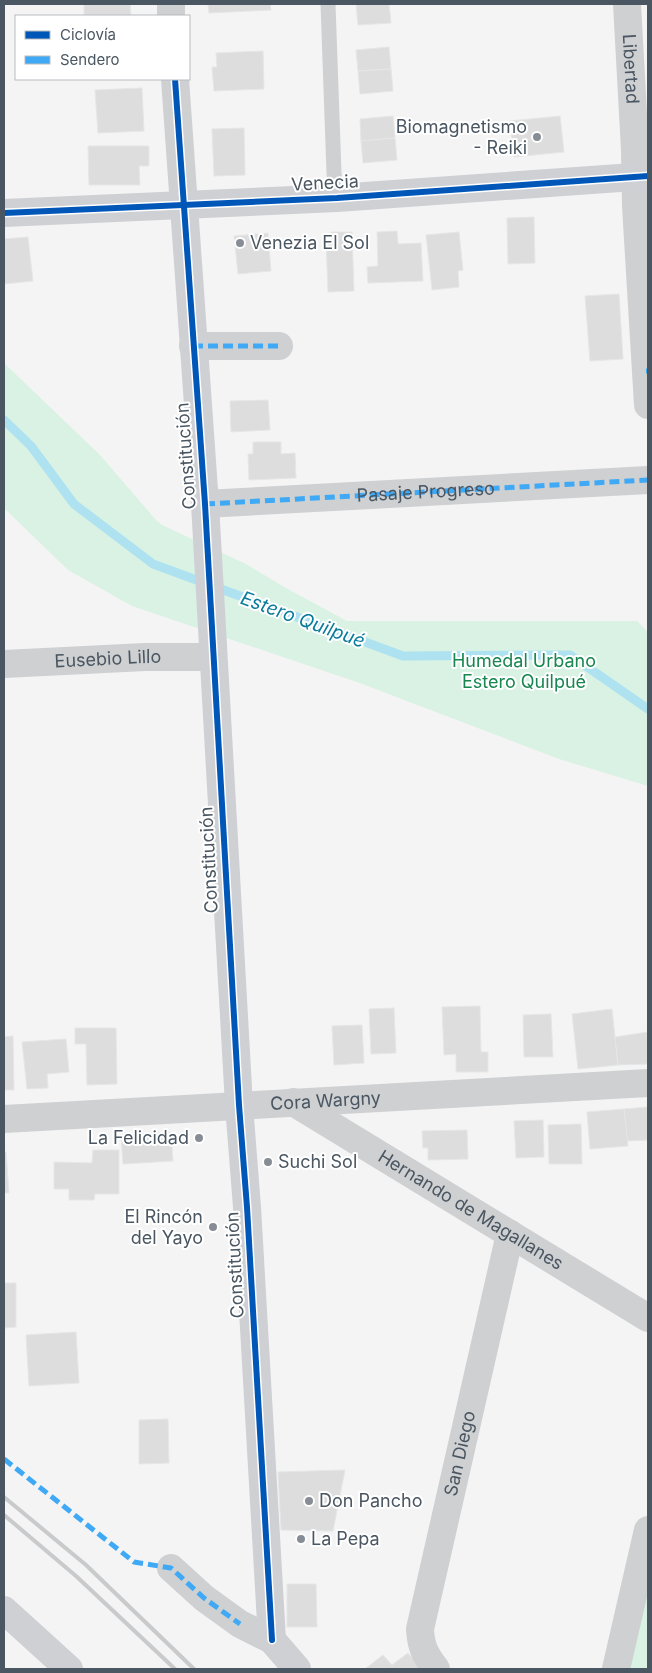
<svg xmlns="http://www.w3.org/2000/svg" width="652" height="1673" font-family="Inter,sans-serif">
	<rect width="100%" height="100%" fill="#f4f4f4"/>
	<g fill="#d9f2e3">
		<path d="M 4,363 L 100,455 L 156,520 L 162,525 L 246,564 L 284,587 L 347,621 L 637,621 L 648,632 L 648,786 L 559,759 L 357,682 L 132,606 L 68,570 L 4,508 Z"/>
		<path d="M 648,1592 L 648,1669 L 629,1669 L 647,1593 Z"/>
	</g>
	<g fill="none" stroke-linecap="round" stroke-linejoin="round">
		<path stroke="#aee2f0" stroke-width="9" d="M 4,420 L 31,446 L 74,504 L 153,564 L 403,656 L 570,655 L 648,709"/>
	</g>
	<g fill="#ddddde" stroke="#e5e6e7">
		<path d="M 84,4 L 130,4 L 131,16 L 84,16 Z"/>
		<path d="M 208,4 L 270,4 L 271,10 L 209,13 Z"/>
		<path d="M 356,4 L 389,4 L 391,23 L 358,25 Z"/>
		<path d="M 389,47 L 391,69 L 358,71 L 356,50 Z"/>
		<path d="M 263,51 L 264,89 L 214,91 L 212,67 L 217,67 L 216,53 Z"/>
		<path d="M 391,69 L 393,91 L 360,94 L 358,71 Z"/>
		<path d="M 142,88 L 144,131 L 98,133 L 95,90 Z"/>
		<path d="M 393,116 L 395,138 L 361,141 L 360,119 Z"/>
		<path d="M 560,116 L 564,152 L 514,157 L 510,121 Z"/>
		<path d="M 244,128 L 245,175 L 214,176 L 212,129 Z"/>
		<path d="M 395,138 L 397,160 L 363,163 L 361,141 Z"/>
		<path d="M 88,146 L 149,146 L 149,166 L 139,166 L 140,185 L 89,185 Z"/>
		<path d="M 534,217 L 535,263 L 508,264 L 507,218 Z"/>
		<path d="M 397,231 L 398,244 L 421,243 L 423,281 L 368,283 L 367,267 L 378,266 L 377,232 Z"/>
		<path d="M 331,232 L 352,232 L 354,291 L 328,292 L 326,241 L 331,241 Z"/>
		<path d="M 459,232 L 463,270 L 458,271 L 459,287 L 432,290 L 426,235 Z"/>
		<path d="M 268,233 L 271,271 L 238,274 L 234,236 Z"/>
		<path d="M 28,237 L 33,281 L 4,284 L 4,239 Z"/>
		<path d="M 619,294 L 623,359 L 590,361 L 585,296 Z"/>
		<path d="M 268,400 L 270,430 L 231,432 L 230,401 Z"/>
		<path d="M 253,442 L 281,442 L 281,454 L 295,453 L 296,478 L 249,480 L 248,454 L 253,454 Z"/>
		<path d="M 480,1006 L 481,1052 L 488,1052 L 488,1072 L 456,1072 L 456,1054 L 444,1055 L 442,1007 Z"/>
		<path d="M 394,1008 L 396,1053 L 371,1054 L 369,1009 Z"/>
		<path d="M 612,1009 L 618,1065 L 578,1069 L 572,1014 Z"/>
		<path d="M 551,1014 L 553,1057 L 524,1057 L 523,1015 Z"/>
		<path d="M 362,1025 L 364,1063 L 334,1065 L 332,1026 Z"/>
		<path d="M 75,1028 L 116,1028 L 117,1084 L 87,1085 L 86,1044 L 75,1044 Z"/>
		<path d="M 648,1032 L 648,1064 L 618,1065 L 615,1037 Z"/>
		<path d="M 13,1036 L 14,1090 L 4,1090 L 4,1037 Z"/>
		<path d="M 66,1039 L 69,1072 L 47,1074 L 48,1088 L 27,1089 L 22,1042 Z"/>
		<path d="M 648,1107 L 648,1140 L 627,1141 L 624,1109 Z"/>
		<path d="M 624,1109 L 628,1146 L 590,1149 L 587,1112 Z"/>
		<path d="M 543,1120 L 544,1157 L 516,1158 L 514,1121 Z"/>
		<path d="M 581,1124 L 582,1164 L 549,1164 L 548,1125 Z"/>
		<path d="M 467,1130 L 468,1159 L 428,1160 L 428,1148 L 423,1148 L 422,1131 Z"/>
		<path d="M 171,1132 L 173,1161 L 123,1164 L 121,1135 Z"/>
		<path d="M 93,1150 L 119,1150 L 119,1194 L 95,1194 L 94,1200 L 69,1200 L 69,1189 L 54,1189 L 54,1162 L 92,1163 Z"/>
		<path d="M 4,1152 L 6,1152 L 9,1193 L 4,1193 Z"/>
		<path d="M 4,1283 L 16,1283 L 16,1327 L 4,1328 Z"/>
		<path d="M 76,1332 L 79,1383 L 29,1386 L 26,1335 Z"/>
		<path d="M 168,1419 L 169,1463 L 139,1464 L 139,1420 Z"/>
		<path d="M 345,1470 L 333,1531 L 281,1530 L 278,1472 Z"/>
		<path d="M 287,1584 L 316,1584 L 317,1627 L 287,1627 Z"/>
		<path d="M 408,1653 L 421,1669 L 365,1669 L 383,1655 L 392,1665 Z"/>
	</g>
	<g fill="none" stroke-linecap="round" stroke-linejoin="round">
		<path stroke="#ced0d2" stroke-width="15" d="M 328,4 L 334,173 L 337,198"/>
		<g stroke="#ced0d2" stroke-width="28">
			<path d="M 171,4 L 171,16"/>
			<path id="s1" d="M 627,4 L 635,150 L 636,206 L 648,405"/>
			<path d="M 175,79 L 184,206"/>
			<path d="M 193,346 L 279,346"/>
			<path d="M 205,504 L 648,480"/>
			<path id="s2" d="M 4,664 L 145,657 L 212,657"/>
			<path id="s3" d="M 293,1102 L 648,1318"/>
			<path id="s4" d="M 4,1119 L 648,1083"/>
			<path d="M 171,1568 L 204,1598 L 240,1624 L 272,1640"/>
			<path id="s5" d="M 436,1669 C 425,1655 421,1647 420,1629 L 510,1234"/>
			<path d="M 616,1669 L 648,1530"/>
		</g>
		<g stroke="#ced0d4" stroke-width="28">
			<path d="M 184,206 L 205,504 L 239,1105 L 247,1207 L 272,1640 L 297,1669"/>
			<path d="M 4,213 L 337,198 L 648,176"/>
			<path d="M 4,1610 L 69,1669"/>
		</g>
		<g stroke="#c9cacc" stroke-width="4">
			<path d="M 4,1497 L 86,1565 L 194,1669"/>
			<path d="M 4,1515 L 76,1576 L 175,1669"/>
		</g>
		<g stroke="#3fa9f5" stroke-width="5" stroke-dasharray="10 5" stroke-linecap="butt">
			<path d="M 193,346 L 279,346"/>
			<path d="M 646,371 L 648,371"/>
			<path id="s6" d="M 205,504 L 648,480"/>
			<path d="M 4,1459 L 134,1562 L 171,1568 L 204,1598 L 240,1624"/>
		</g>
		<g stroke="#fff" stroke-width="9">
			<g id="cycleway">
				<path d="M 175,79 L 205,504 L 239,1105 L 247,1207 L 272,1640"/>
				<path d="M 4,213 L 337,198 L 648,176"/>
			</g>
		</g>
		<use href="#cycleway" stroke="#0057b8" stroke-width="6"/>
	</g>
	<g fill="#868d94" stroke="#fff" stroke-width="2">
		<circle cx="537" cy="137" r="5"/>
		<circle cx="240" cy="243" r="5"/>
		<circle cx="199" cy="1138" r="5"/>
		<circle cx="268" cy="1162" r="5"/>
		<circle cx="213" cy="1227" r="5"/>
		<circle cx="309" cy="1501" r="5"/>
		<circle cx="301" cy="1539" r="5"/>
	</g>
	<g text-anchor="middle" stroke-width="4" stroke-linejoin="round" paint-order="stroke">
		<g font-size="18" fill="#4a5661" stroke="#fff">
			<text dy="6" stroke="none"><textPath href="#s1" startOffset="65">Libertad</textPath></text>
			<text transform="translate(325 183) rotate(-3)" y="6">Venecia</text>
			<text transform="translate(186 456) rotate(-94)" y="6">Constitución</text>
			<text dy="6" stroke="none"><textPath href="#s6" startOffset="221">Pasaje Progreso</textPath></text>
			<text dy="6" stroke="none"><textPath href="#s2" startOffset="104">Eusebio Lillo</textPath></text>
			<text transform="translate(209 860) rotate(-93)" y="6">Constitución</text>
			<text dy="6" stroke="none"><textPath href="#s4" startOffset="322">Cora Wargny</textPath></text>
			<text dy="6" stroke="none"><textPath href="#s3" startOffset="208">Hernando de Magallanes</textPath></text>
			<text transform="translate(235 1265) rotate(-93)" y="6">Constitución</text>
			<text dy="6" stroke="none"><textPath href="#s5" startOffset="224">San Diego</textPath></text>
		</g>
		<g font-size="18" fill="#4a5661" stroke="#fff" text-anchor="start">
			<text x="527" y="133" text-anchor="end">Biomagnetismo<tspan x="527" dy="21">- Reiki</tspan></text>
			<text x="250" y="249">Venezia El Sol</text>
			<text x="189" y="1144" text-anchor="end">La Felicidad</text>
			<text x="278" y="1168">Suchi Sol</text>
			<text x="203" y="1223" text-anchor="end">El Rincón<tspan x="203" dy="21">del Yayo</tspan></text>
			<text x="319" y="1507">Don Pancho</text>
			<text x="311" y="1545">La Pepa</text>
		</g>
		<g font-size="18" fill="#17864f" stroke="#fff">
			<text x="524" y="667">Humedal Urbano<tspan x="524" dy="21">Estero Quilpué</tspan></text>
		</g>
		<g font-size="19" font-style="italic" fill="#0c7c9b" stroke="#fff">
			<text transform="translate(303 619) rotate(20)" y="7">Estero Quilpué</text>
		</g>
	</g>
	<rect width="652" height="1673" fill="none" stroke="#4a5661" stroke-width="10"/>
	<rect x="15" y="15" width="175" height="65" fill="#ffffff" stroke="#b7bbc0"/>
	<rect x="25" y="31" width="25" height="8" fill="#0057b8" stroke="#b7bbc0"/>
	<text x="60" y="40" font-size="15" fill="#4a5661">Ciclovía</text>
	<rect x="25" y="56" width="25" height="8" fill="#3fa9f5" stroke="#b7bbc0"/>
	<text x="60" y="65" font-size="15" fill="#4a5661">Sendero</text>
</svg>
